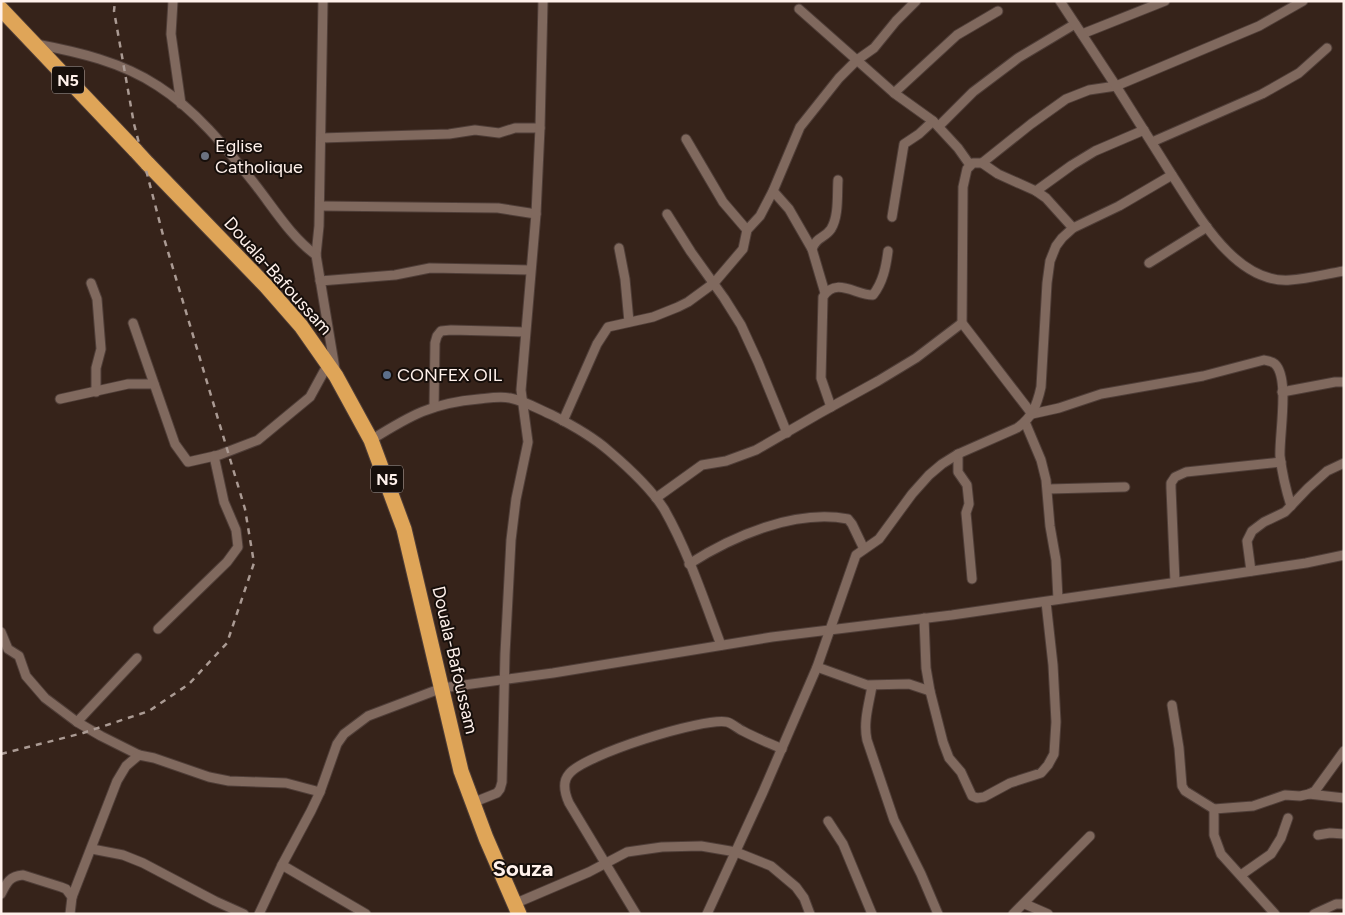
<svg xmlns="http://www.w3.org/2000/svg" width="1345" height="915" font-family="Figtree,sans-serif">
	<rect width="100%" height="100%" fill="#36231a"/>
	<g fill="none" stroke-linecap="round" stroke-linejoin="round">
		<g stroke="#4f3e38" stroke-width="11">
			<g id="street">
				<path d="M 173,1 L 171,34 L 181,104"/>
				<path d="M 323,1 L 319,226 L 316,255 L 335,369"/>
				<path d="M 799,9 L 894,93 L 933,121"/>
				<path d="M 1082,34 L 1165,1"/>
				<path d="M 36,44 C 78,52 122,62 158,86 C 197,111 226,148 254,183 C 273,207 291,237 316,255"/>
				<path d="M 894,93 L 957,35 L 998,11"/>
				<path d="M 939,126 L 973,92 L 1018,58 L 1075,24"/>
				<path d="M 321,138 L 449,134 L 475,130 L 499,133 L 515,128 L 540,128"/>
				<path d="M 686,139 L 723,202 L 747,230"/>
				<path d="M 1152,142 L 1262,94 L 1299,73 L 1327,48"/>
				<path d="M 982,163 L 1031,124 L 1066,99 L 1089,90 L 1116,86 L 1259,26 L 1303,1"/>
				<path d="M 1172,175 C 1198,214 1235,284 1290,280 C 1308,279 1326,274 1344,271"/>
				<path d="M 773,191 L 789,209 L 812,249"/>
				<path d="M 1036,191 L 1072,165 L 1095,151 L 1144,130"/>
				<path d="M 320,206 L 498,208 L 536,214"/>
				<path d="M 667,214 L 691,252 L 724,298 L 741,325 L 758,362 L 787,433"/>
				<path d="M 892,217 L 904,144 L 919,134 L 933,121 L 958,148 L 970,165"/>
				<path d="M 1073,228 L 1046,198 L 1036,191 L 998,174 L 982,163 L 973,163 L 967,169 L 963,187 L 962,323 L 1032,414 L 1059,408 L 1101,394 L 1203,376 L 1264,360 C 1268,361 1272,361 1275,364 C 1290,378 1279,436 1280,456 C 1282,473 1286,490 1291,506"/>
				<path d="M 619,248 L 625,279 L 629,322"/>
				<path d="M 1149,263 L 1207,227"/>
				<path d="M 320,281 L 395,275 L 430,268 L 530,270"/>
				<path d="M 91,283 L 97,299 L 101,349 L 96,368 L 96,392"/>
				<path d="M 825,293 L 812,249 C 816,237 825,238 831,229 C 839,216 837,195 838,180"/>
				<path d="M 133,323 L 175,444 L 188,462 L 219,455 L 258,440 L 310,397 L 328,364"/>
				<path d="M 1282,392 L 1335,382 L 1344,382"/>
				<path d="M 60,399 L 128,384 L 154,384"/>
				<path d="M 434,407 L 435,343 L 437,336 L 441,331 L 451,330 L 525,332"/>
				<path d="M 831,407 L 821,378 L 823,297 C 836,276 857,296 873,295 C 883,282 886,267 888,251"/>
				<path d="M 563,421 L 597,344 L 608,327 L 653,317 L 678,307 L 688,302 L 714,283 L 743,249 L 747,230 L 760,216 L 773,191 L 800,127 L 839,78 L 857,60 L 874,48 L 896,21 L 916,1"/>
				<path d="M 1025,422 L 1041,460 L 1046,480 L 1050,526 L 1056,560 L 1058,599"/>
				<path d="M 371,440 C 411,415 432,403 479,399 C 489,398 500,396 510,398 C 525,401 538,409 552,415 C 572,425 592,436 609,451 C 629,468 650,487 664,509 C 688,551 704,600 721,645"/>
				<path d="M 958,454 L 958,472 L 967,485 L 969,504 L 966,513 L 972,579"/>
				<path d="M 1048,489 L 1125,487"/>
				<path d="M 656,498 L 702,465 L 726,461 L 756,450 L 820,413 L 878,381 L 916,358 L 962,323"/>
				<path d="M 689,564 C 733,536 795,509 848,519 L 852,524 L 864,549"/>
				<path d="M 1251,571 L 1247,541 L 1252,531 L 1264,522 L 1285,512 L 1308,488 L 1327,471 L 1344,463"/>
				<path d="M 1175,582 L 1171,488 L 1171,483 L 1175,477 L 1186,472 L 1281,462"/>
				<path d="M 924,618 L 926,668 L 930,691 L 943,742 L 949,758 L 961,772 L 972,796 L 977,798 L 984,797 L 1010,783 L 1041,773 L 1048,765 L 1054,754 L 1056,722 L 1053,665 L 1046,602"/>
				<path d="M 158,629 L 227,562 L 238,547 L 236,530 L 224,502 L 214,456"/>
				<path d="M 1,632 L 8,649 L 19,656 L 26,676 L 45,698 L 77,722 L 101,736 L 139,755"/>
				<path d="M 817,667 L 867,685 L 909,684 L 930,691"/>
				<path d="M 872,686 C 869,704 863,722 867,740 L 894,820 L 921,874 L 938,914"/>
				<path d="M 1172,705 L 1179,748 L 1182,786 L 1185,791 L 1214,809"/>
				<path d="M 77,722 L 137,658"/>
				<path d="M 1309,794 L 1315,791 L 1344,751"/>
				<path d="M 472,803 L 497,793 L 500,789 L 502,782 L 505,654 L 511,540 L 516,499 L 528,442 L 521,390 L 536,214 L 540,128 L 543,1"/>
				<path d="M 828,821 L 843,844 L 872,914"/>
				<path d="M 1318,835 L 1330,833 L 1344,834"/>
				<path d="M 92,849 L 123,855 L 143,863 L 215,901 L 244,914"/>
				<path d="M 282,865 L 366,914"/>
				<path d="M 1241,875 L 1271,854 L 1281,838 L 1288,818"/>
				<path d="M 1,894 C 7,882 10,876 23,875 L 61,887 L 66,889 L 72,897 L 70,914"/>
				<path d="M 72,897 L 117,781 L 126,766 L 139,755 L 154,758 L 209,777 L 229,781 L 286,783 L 320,792"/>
				<path d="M 514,904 L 589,872 L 627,852 L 662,847 L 701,846 L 736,852 L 771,866 L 796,887 L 804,898 L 810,914"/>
				<path d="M 1025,904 L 1048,914"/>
				<path d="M 259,914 L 282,865 L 311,811 L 320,792 L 337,744 L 344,734 L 368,716 L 442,688 L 553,673 L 772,637 L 952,615 L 1226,575 L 1306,563 L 1344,555"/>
				<path d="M 636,914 L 569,803 C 565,794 562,782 569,774 C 583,755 704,717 727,722 C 732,723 738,729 743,731 C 756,738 769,743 782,749"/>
				<path d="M 707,914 L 763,792 L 817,667 L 856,555 L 879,539 L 912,494 L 929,475 L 942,464 L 958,454 L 1017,428 C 1032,418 1037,405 1041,387 L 1047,283 L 1050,261 L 1056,246 L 1062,238 L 1073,228 L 1119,206 L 1172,175 L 1116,86 L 1060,1"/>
				<path d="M 1013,914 L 1090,836"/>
				<path d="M 1275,914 L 1221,854 L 1214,835 L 1214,809 L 1253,806 L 1285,795 L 1300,796 L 1309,794 L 1344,798"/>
				<path d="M 1314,914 L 1336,904 L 1344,904"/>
			</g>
		</g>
		<g stroke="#4f3e38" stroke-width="17">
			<g id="highway">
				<path d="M 1,9 L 136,151"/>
				<path d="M 147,163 L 266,286 L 301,326 L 336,376 L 371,440 L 404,529 L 461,771 L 486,838 L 519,914"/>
			</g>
		</g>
		<use href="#street" stroke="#80695e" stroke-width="9"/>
		<use href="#highway" stroke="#dfa558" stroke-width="15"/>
		<path stroke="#aa9a93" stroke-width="2.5" stroke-dasharray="6 6" stroke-linecap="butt" d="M 1,754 L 83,733 L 149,711 L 189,684 L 227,643 L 254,563 L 245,509 L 163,235 L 134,124 L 114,11 L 115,1"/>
		<g stroke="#4f3e38" stroke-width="17" stroke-linecap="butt">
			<path id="highway-bridge" d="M 136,151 L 147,163"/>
		</g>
		<use href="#highway-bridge" stroke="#dfa558" stroke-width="15"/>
	</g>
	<circle fill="#6b7280" stroke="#170f0b" stroke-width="2" cx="205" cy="156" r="5"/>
	<circle fill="#5c6f8a" stroke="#170f0b" stroke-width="2" cx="387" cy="375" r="5"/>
	<g text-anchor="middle" stroke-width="4" stroke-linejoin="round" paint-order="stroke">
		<g fill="#170f0b" stroke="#b9ada8" stroke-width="1">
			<rect x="52" y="66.5" width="32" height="27" rx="4"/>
			<rect x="371" y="465.5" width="32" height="27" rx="4"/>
		</g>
		<g font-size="16" font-weight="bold" fill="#fff1eb">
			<text x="68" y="86">N5</text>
			<text x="387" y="485">N5</text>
		</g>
		<g font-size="18" fill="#fff1eb" stroke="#170f0b" text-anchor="start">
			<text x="215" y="152">Eglise<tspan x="215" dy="21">Catholique</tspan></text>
			<text x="397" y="381">CONFEX OIL</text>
		</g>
		<g font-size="18" fill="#fff1eb" stroke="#170f0b">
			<text transform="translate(278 276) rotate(48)" y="6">Douala-Bafoussam</text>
			<text transform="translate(455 660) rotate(77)" y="6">Douala-Bafoussam</text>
		</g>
		<g font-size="22" font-weight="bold" fill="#fff1eb" stroke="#170f0b">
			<text x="523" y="876">Souza</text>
		</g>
	</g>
	<rect width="1345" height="915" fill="none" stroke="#fff1eb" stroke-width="5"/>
</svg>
